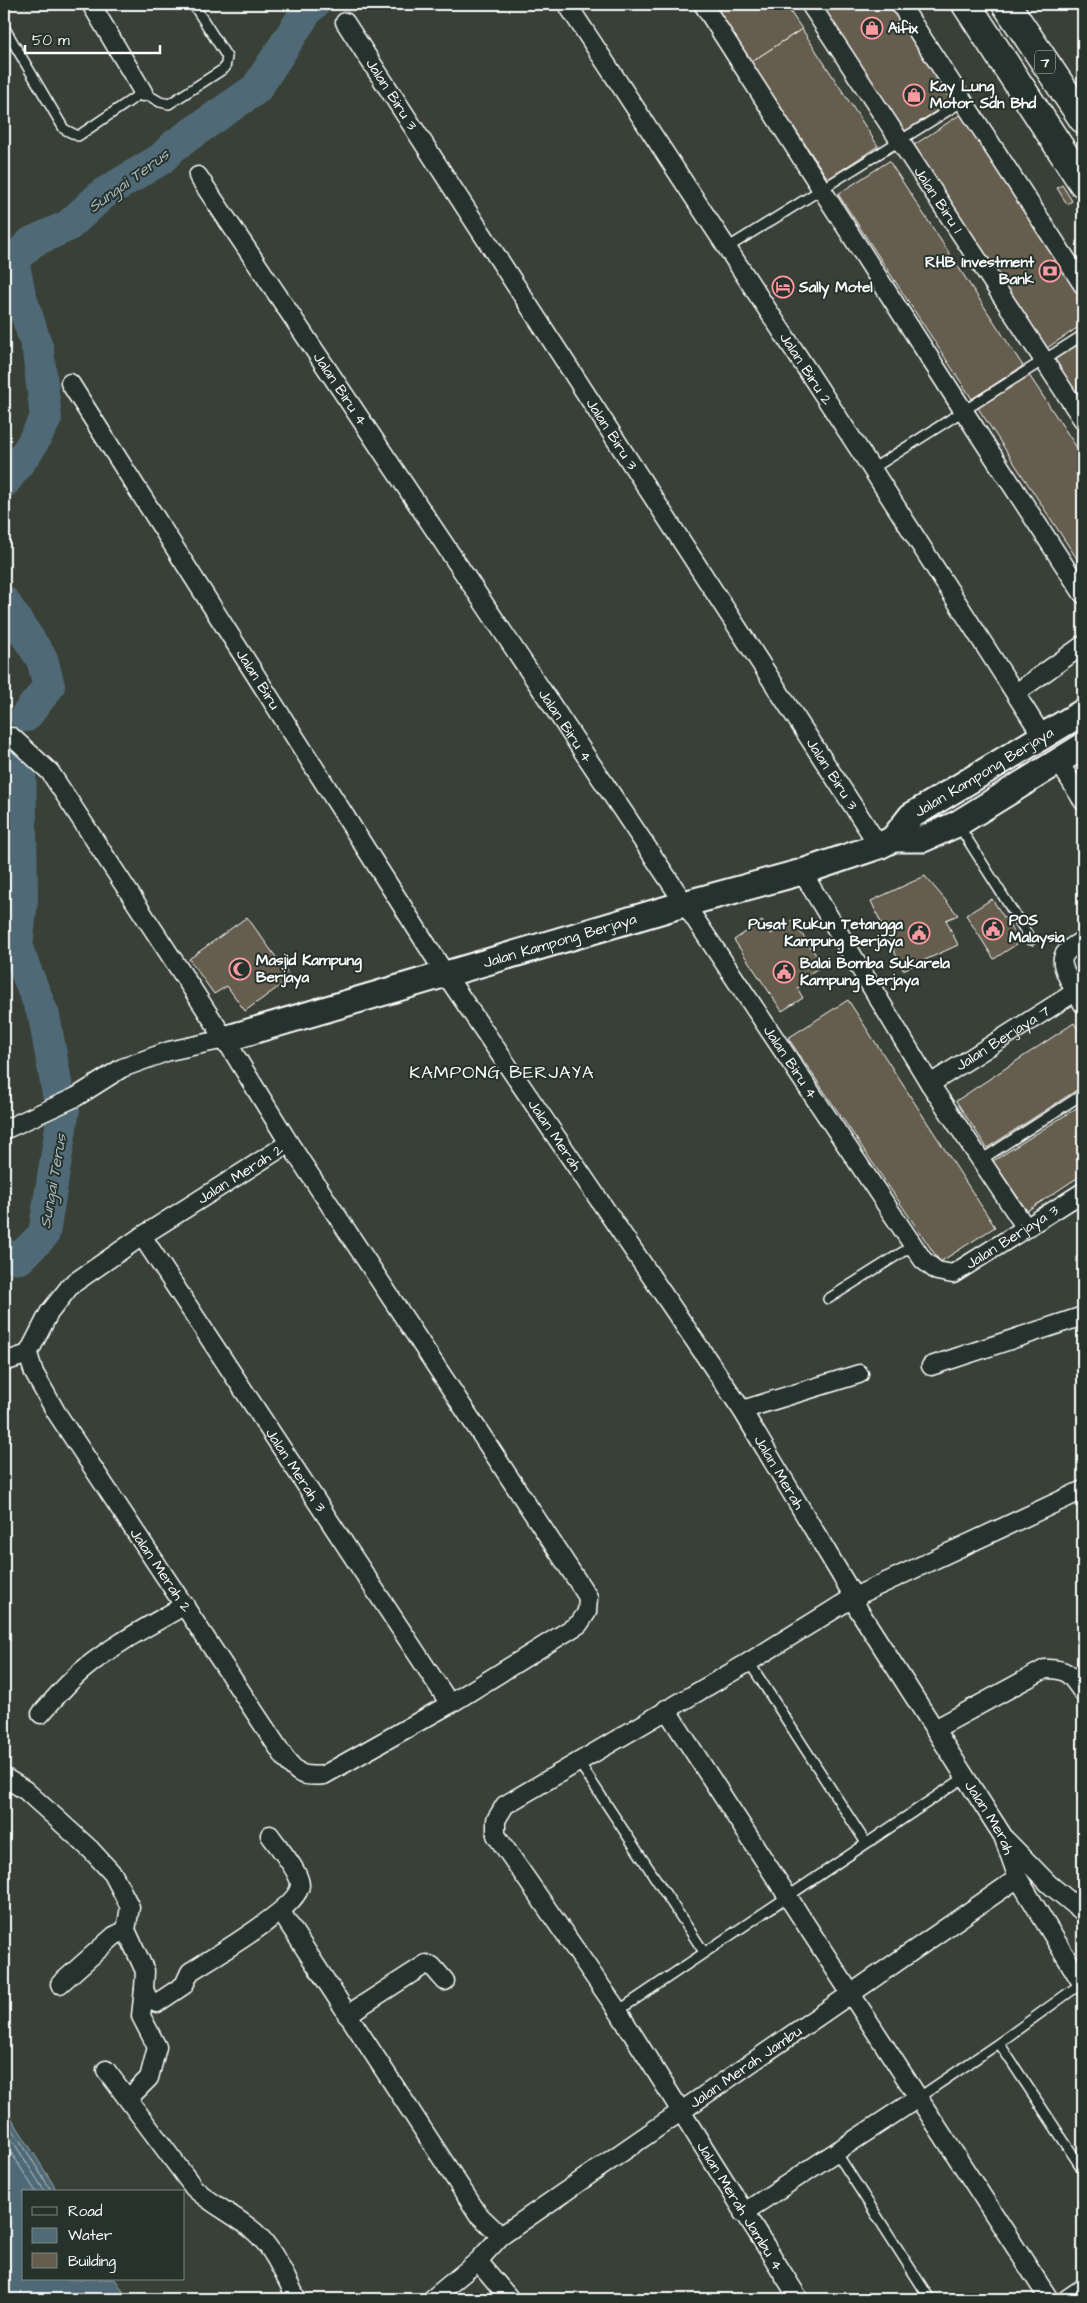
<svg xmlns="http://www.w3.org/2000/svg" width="1087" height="2303" font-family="'Architects Daughter',sans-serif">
	<rect width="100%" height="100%" fill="#394037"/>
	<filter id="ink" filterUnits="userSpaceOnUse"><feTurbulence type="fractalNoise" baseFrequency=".02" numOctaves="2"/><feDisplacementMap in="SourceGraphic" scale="10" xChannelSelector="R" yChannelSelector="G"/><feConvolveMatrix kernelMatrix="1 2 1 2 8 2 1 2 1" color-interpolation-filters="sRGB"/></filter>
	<g filter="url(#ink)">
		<path fill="#506b76" stroke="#96a6ad" d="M 4,2106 L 58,2192 L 24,2192 L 24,2279 L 115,2279 L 128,2299 L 4,2299 Z"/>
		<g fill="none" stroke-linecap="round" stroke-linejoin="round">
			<g stroke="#b9c4c8" stroke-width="1">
				<path d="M 4,2115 L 52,2192"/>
				<path d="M 4,2127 L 45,2192"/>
				<path d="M 4,2141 L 36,2192"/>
			</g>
			<g stroke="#506b76" stroke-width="32">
				<path d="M 4,482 L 29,449 L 46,418 L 38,350 L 20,295 L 13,260 L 32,242 L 68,226 L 103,194 L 161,159 L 175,145 L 256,89 L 308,9 L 314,4"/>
				<path d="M 4,602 L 42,659 L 49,686 L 26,716"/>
				<path d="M 20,752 L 22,898 L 17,949 L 44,1016 L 58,1094"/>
				<path d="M 4,1255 L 20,1258 L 44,1234 L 64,1109"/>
			</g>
		</g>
		<g fill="#655d4e" stroke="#fff">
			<path d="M 719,4 L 785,4 L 802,29 L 751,62 L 714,7 Z"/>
			<path d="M 817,4 L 888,4 L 952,101 L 902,133 Z"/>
			<path d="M 802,29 L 878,146 L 828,179 L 751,62 Z"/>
			<path d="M 961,114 L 1083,301 L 1083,324 L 1044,350 L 911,147 Z"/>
			<path d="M 889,161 L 1023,366 L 972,399 L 838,194 Z"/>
			<path d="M 1062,185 L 1072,201 L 1067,204 L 1057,188 Z"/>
			<path d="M 1083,341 L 1083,405 L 1054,360 Z"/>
			<path d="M 1029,375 L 1083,457 L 1083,568 L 978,408 Z"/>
			<path d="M 925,876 L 958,915 L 946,920 L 958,945 L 903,970 L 871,901 Z"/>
			<path d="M 992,899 L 1020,942 L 994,959 L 966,915 Z"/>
			<path d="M 247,917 L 291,978 L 245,1011 L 227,986 L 214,994 L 189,959 Z"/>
			<path d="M 792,920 L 823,965 L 801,979 L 804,984 L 797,988 L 803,998 L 782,1011 L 734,940 L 762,921 L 771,934 Z"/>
			<path d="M 1083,963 L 1083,982 L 1075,969 Z"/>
			<path d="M 848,1000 L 995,1227 L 940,1262 L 788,1038 Z"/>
			<path d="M 1074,1023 L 1083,1037 L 1083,1086 L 987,1148 L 956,1101 Z"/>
			<path d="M 1083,1104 L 1083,1174 L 1027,1211 L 993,1161 Z"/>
		</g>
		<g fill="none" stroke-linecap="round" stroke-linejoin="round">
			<g stroke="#fff" stroke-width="12">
				<g id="lane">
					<path d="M 4,27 L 64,129 L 78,136 L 143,92 L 160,102 L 169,104 L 225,68 L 227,57 L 193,4"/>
					<path d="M 727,248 L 962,102"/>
					<path d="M 872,469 L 1083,335"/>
					<path d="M 959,826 L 1031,940"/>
					<path d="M 981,1160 L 1083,1094"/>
					<path d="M 828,1299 L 912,1246"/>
					<path d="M 749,1662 L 866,1843"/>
					<path d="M 578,1761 L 704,1952"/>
					<path d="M 1082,1983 L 999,2043 L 1083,2170"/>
					<path d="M 618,2011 L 965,1777"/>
					<path d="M 918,2098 L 999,2043"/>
					<path d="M 836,2152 L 930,2299"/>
				</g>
			</g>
			<g stroke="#fff" stroke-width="21">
				<g id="street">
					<path d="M 91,4 L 143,92"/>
					<path id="s1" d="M 567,4 L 872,469 L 1043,737"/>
					<path d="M 703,4 L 963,410 L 1083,594"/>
					<path id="s2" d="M 810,4 L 1083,420"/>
					<path d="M 900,4 L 1083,285"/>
					<path id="s3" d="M 345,22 L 879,846"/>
					<path id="s4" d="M 198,176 L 923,1260 L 937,1271 L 953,1274 L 1083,1192"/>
					<path id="s5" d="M 70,383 L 446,975 L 742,1410 L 854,1597 L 858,1609 L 1003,1836 L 1018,1878 L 1083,1985"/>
					<path d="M 1016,693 L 1083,645"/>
					<path id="s6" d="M 12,737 L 50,772 L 225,1039 L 289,1143 L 588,1597 L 587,1612 L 579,1624 L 450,1704 L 324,1775 C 303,1777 298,1775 285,1758 L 56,1412 L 34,1373 L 28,1354 L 49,1313 L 71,1285 L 142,1236 L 289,1143"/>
					<path d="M 1059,762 L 1083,801"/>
					<path d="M 802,872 L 930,1084 L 1026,1228"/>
					<path d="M 1083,940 C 1077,944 1065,950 1063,958 C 1060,968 1077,994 1083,1004"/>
					<path id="s7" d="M 930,1084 L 1075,992"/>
					<path d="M 4,1130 L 76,1097 L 122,1068 L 169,1051 L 225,1039"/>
					<path id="s8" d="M 142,1236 L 450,1704"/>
					<path d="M 4,1362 L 28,1354"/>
					<path d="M 931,1366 L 1083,1316"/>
					<path d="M 742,1410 L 859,1374"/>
					<path d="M 666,1709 L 1049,2299"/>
					<path d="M 41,1714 C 55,1698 68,1682 84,1669 C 114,1644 151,1625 185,1605"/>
					<path d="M 935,1729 L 1045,1669 C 1067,1668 1071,1675 1083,1693"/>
					<path d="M 4,1777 L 25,1790 L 55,1817 L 91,1850 L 113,1874 L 130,1907 L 126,1930 L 145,1971 L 144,1989 L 148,1999 L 157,2003 L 184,1985 L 190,1972 C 211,1958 299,1908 300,1885 C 300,1872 278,1847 270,1835"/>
					<path d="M 1007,1841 L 1049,1884 L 1083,1912"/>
					<path d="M 281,1912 L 478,2214 L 501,2236"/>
					<path d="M 60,1984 L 114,1936 L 126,1930"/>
					<path d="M 347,2015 L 426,1964 L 432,1966 L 445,1981"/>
					<path d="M 106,2070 L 194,2188 C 213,2206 238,2216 257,2234 C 275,2251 285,2277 297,2299"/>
					<path d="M 128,2099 L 149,2078 L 157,2047 L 141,2016 L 144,1989"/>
					<path d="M 743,2213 L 918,2098"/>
					<path d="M 478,2261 L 510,2299"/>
					<path id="s9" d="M 432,2299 L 478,2261 L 501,2236 L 1018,1878"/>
					<path d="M 799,2299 L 618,2011 L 496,1835 L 496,1820 L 505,1805 L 749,1662 L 854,1597 L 1083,1490"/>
					<path d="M 1067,2299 L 1083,2288"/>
				</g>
			</g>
			<g stroke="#fff" stroke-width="29">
				<g id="secondary">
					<path d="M 893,839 L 923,839 L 957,824 L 1083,746"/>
					<path id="s10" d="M 225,1039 L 684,904 L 802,872 L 879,846 L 893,839 L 911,816 L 1083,712"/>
				</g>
			</g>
			<g stroke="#fff" stroke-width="31">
				<g id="primary">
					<path d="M 966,4 L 1083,183"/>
					<path d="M 1006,4 L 1083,119"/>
				</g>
			</g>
			<use href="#lane" stroke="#26332d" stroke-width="9"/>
			<use href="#street" stroke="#26332d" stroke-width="18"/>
			<use href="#secondary" stroke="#26332d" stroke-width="25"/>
			<use href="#primary" stroke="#26332d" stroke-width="28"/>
		</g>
	</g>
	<defs>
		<g id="shop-ring" transform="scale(1.125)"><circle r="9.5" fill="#26332d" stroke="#ff9aa2" stroke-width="1.5"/><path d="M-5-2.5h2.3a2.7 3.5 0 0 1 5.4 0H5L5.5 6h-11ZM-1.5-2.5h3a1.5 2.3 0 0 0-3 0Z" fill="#ff9aa2"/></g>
		<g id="bank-ring" transform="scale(1.125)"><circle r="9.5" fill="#26332d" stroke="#ff9aa2" stroke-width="1.5"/><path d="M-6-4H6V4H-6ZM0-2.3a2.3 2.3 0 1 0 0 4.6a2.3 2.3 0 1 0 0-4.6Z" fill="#ff9aa2"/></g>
		<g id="hotel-ring" transform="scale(1.125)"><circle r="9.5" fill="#26332d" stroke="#ff9aa2" stroke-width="1.5"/><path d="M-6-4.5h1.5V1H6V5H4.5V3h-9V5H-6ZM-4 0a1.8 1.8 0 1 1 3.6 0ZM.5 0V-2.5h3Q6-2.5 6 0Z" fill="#ff9aa2"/></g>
		<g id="civic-ring" transform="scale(1.125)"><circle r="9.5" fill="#26332d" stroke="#ff9aa2" stroke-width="1.5"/><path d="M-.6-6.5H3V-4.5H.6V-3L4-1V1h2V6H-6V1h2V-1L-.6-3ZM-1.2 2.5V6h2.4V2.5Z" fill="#ff9aa2"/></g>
		<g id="mosque-ring" transform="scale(1.125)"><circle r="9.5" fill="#26332d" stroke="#ff9aa2" stroke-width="1.5"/><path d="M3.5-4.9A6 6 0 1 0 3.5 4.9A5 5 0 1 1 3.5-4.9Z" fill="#ff9aa2"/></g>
	</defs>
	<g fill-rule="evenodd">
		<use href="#shop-ring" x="872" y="28"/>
		<use href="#shop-ring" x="914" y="95"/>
		<use href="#bank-ring" x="1050" y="271"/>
		<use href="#hotel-ring" x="783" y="287"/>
		<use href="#civic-ring" x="993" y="929"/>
		<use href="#civic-ring" x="919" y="933"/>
		<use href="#mosque-ring" x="240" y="969"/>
		<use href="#civic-ring" x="784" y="972"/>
	</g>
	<g text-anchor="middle" stroke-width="4" stroke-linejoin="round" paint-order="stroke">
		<rect fill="#26332d" stroke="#bec2c0" stroke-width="1" x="1035" y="50.5" width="20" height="23" rx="4"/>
		<g font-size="14" font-weight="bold" fill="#fff">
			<text x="1045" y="67">7</text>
		</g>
		<g font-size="15" font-weight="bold" fill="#fff" stroke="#26332d" text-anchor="start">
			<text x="888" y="33">Aifix</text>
			<text x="930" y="91">Kay Lung<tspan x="930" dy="17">Motor Sdn Bhd</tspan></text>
			<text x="1034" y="267" text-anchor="end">RHB Investment<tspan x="1034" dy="17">Bank</tspan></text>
			<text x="799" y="292">Sally Motel</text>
			<text x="1009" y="925">POS<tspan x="1009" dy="17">Malaysia</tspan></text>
			<text x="903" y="929" text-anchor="end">Pusat Rukun Tetangga<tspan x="903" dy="17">Kampung Berjaya</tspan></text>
			<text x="256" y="965">Masjid Kampung<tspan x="256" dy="17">Berjaya</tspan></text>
			<text x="800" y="968">Balai Bomba Sukarela<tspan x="800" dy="17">Kampung Berjaya</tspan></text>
		</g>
		<g font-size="15" fill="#fff" stroke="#26332d">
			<text dy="5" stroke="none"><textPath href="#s3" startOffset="86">Jalan Biru 3</textPath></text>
			<text dy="5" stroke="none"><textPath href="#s2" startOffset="234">Jalan Biru 1</textPath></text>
			<text dy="5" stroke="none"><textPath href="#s1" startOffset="436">Jalan Biru 2</textPath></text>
			<text dy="5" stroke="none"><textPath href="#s4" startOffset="256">Jalan Biru 4</textPath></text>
			<text dy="5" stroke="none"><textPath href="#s3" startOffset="491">Jalan Biru 3</textPath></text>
			<text dy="5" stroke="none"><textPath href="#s5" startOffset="351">Jalan Biru</textPath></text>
			<text dy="5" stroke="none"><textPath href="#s4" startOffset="661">Jalan Biru 4</textPath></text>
			<text dy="5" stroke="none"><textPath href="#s10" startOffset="812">Jalan Kampong Berjaya</textPath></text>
			<text dy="5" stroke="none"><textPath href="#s3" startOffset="896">Jalan Biru 3</textPath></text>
			<text dy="5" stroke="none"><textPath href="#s10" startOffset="349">Jalan Kampong Berjaya</textPath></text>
			<text dy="5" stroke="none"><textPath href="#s7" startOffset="86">Jalan Berjaya 7</textPath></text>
			<text dy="5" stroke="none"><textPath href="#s4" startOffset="1066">Jalan Biru 4</textPath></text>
			<text dy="5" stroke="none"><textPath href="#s5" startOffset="895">Jalan Merah</textPath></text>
			<text dy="5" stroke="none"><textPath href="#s6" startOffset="2172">Jalan Merah 2</textPath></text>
			<text dy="5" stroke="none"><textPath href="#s4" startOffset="1408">Jalan Berjaya 3</textPath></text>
			<text dy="5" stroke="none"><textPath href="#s8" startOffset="280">Jalan Merah 3</textPath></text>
			<text dy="5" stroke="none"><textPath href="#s5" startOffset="1300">Jalan Merah</textPath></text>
			<text transform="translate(161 1570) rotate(56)" y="5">Jalan Merah 2</text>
			<text dy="5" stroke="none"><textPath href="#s5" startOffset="1705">Jalan Merah</textPath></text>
			<text dy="5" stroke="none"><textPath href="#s9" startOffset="391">Jalan Merah Jambu</textPath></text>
			<text transform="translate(740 2206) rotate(58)" y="5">Jalan Merah Jambu 4</text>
		</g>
		<g font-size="16" font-style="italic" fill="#b0bcc1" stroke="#26332d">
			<text transform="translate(128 180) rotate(-36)" y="6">Sungai Terus</text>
			<text transform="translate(52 1181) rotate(-80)" y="6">Sungai Terus</text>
		</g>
		<g font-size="18" letter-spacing="1" fill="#fff" stroke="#26332d">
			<text x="502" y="1078">KAMPONG BERJAYA</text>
		</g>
	</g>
	<rect width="1087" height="2303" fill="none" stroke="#26332d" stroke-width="20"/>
	<rect x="10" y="10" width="1067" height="2283" fill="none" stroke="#fff" stroke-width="2" filter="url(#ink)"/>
	<rect x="22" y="2190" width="162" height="90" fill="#26332d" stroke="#7d8581"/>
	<rect x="32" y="2207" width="25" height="8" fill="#26332d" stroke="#7d8581"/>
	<text x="68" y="2216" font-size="15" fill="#ffffff">Road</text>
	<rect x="32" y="2228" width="25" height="15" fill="#506b76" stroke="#7d8581"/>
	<text x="68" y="2240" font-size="15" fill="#ffffff">Water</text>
	<rect x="32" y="2253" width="25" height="15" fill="#655d4e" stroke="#7d8581"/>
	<text x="68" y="2266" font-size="15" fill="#ffffff">Building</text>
	<path d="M25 45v8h135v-8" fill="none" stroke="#ffffff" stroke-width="2.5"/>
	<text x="32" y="45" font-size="15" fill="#ffffff" stroke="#26332d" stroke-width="4" paint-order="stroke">50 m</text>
</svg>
